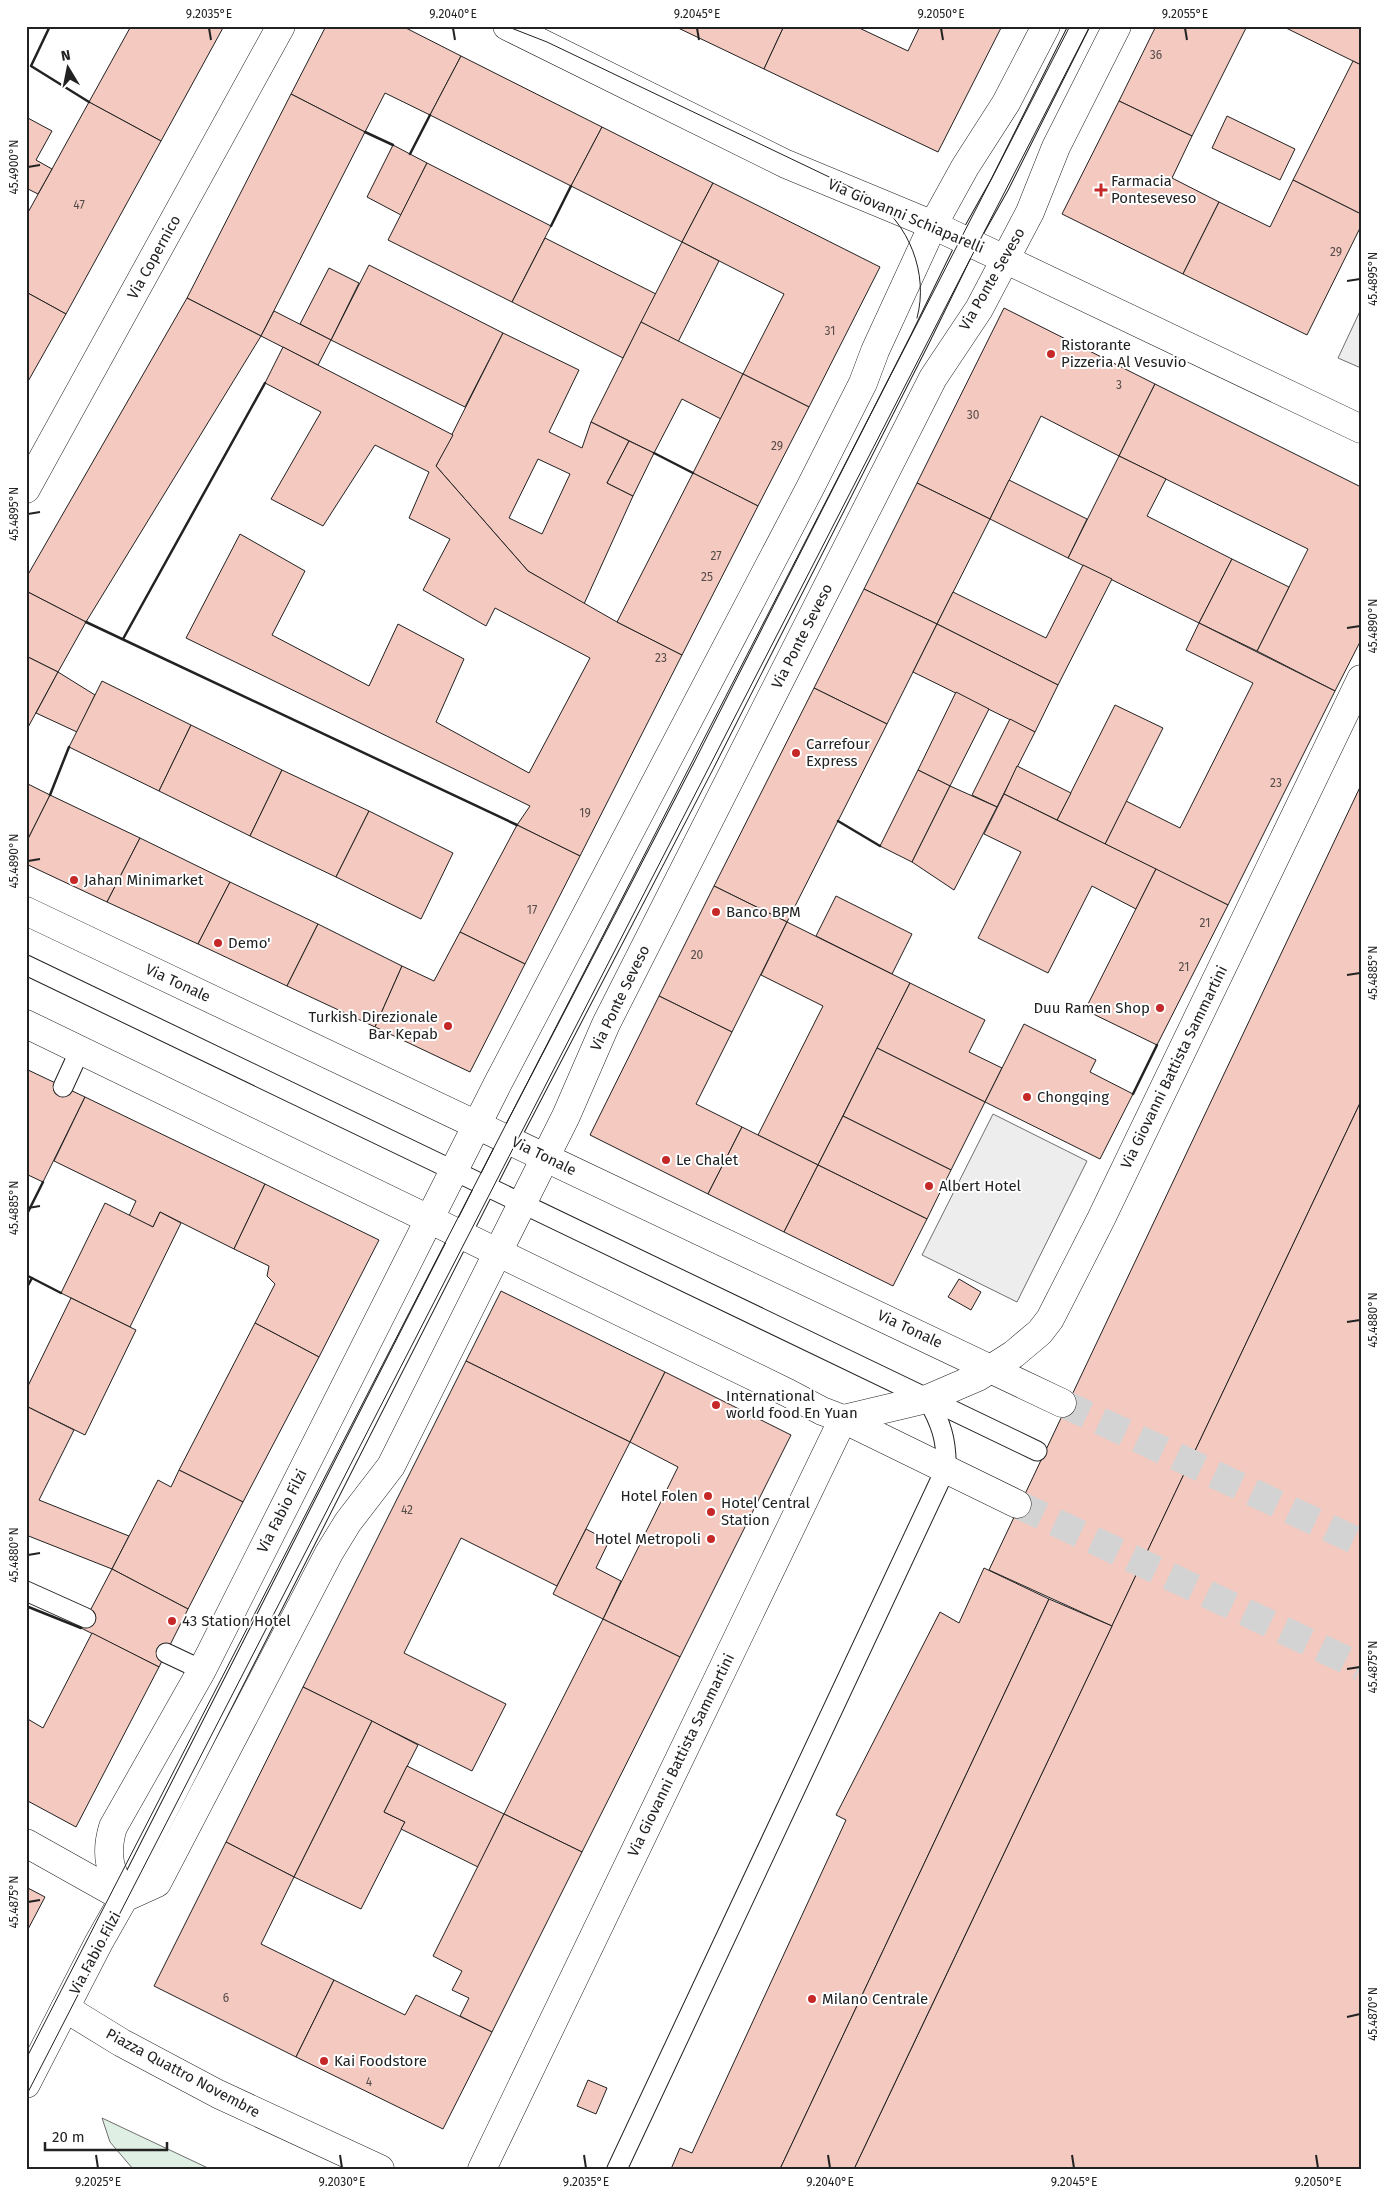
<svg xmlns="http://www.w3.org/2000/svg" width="1387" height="2195" font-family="'Fira Sans',sans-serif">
	<rect width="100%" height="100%" fill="#fff"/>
	<path fill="#e0efe3" stroke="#6f6f6f" d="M 102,2118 L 210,2169 L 133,2169 L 110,2142 Z"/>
	<g fill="#ededed" stroke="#6f6f6f">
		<path d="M 1361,309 L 1361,368 L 1338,358 Z"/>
		<path d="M 993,1114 L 1087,1161 L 1017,1302 L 922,1255 Z"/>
	</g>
	<g fill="#f3c9c0" stroke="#222" fill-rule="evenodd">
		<path d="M 131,26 L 224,26 L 161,141 L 89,102 Z"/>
		<path d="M 326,26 L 402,26 L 461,56 L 430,115 L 385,93 L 365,132 L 291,94 Z"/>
		<path d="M 674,26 L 784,26 L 764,69 Z"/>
		<path d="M 784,26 L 855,26 L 908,51 L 920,26 L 1002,26 L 938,152 L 764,69 Z"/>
		<path d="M 1156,26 L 1247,26 L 1192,136 L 1119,101 Z"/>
		<path d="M 1282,26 L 1361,26 L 1361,65 L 1353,61 Z"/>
		<path d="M 461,56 L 602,127 L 571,186 L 430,115 Z"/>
		<path d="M 1353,61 L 1361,65 L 1361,214 L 1293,180 Z"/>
		<path d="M 291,94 L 365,132 L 261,336 L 187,298 Z"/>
		<path d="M 1119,101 L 1192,136 L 1172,178 L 1219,202 L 1183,274 L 1062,214 Z"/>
		<path d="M 89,102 L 161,141 L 66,314 L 26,292 L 26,216 Z"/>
		<path d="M 1227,116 L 1295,149 L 1280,180 L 1212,148 Z"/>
		<path d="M 26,117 L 52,131 L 36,160 L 52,169 L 38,194 L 26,188 Z"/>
		<path d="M 602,127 L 713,183 L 682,242 L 571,186 Z"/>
		<path d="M 393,145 L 427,163 L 401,215 L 367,197 Z"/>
		<path d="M 427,163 L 551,226 L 512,302 L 388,240 Z"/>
		<path d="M 1293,180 L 1361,214 L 1361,226 L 1307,335 L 1183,274 L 1219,202 L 1270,227 Z"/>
		<path d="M 713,183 L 880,267 L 809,407 L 743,374 L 784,294 L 682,242 Z"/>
		<path d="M 545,238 L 656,294 L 623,358 L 512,302 Z"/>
		<path d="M 682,242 L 719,261 L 678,342 L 641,322 Z"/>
		<path d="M 369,265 L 503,333 L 465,407 L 331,340 Z"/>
		<path d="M 329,268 L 359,283 L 331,340 L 300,324 Z"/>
		<path d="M 26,292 L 66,314 L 26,385 Z"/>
		<path d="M 187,298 L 261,336 L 86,622 L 26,591 L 26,578 Z"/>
		<path d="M 1004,308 L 1155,384 L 1119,456 L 1041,416 L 990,519 L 917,483 Z"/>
		<path d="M 274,311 L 331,340 L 318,365 L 261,336 Z"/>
		<path d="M 641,322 L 743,374 L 721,419 L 682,399 L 654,453 L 591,422 Z"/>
		<path d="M 503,333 L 579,370 L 549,432 L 582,448 L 591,422 L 629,441 L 607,483 L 633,496 L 584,604 L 528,571 L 436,466 ZM 538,459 L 570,474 L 542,534 L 509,518 Z"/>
		<path d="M 283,347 L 453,435 L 436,466 L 528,571 L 617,622 L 682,655 L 580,856 L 517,825 L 530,806 L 186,638 L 240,534 L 305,571 L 272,635 L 369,686 L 398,624 L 464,659 L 436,722 L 529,773 L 590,658 L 495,608 L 486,626 L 423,590 L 450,539 L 409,518 L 429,472 L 375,445 L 323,526 L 271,499 L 321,412 L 265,383 Z"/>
		<path d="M 743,374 L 809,407 L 758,506 L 693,473 Z"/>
		<path d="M 1155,384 L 1361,487 L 1361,640 L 1335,691 L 1257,651 L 1308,549 L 1119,456 Z"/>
		<path d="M 629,441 L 654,453 L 633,496 L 607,483 Z"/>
		<path d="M 1119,456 L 1166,479 L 1147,516 L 1232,559 L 1199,623 L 1068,558 Z"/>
		<path d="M 693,473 L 758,506 L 682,655 L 617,622 Z"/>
		<path d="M 1009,480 L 1087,519 L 1068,558 L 990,519 Z"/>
		<path d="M 917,483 L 990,519 L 937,624 L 864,589 Z"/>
		<path d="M 1232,559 L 1289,587 L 1257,651 L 1199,623 Z"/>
		<path d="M 1083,565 L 1112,579 L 1058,685 L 937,624 L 953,592 L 1046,638 Z"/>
		<path d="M 864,589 L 937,624 L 887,724 L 814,688 Z"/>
		<path d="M 26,591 L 86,622 L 58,672 L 26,656 Z"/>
		<path d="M 1199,623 L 1335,691 L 1228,905 L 1105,844 L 1126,801 L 1180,828 L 1253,683 L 1186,650 Z"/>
		<path d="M 937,624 L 1058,685 L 1035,732 L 913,672 Z"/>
		<path d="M 26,656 L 58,672 L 26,731 Z"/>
		<path d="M 58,672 L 95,695 L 77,732 L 36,713 Z"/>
		<path d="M 102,681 L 191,725 L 159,791 L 69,747 Z"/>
		<path d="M 814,688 L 887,724 L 787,922 L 714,886 Z"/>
		<path d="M 956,692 L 989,709 L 950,786 L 918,770 Z"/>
		<path d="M 1115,705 L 1163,728 L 1105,844 L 1057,820 Z"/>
		<path d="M 1010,719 L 1035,732 L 997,807 L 972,795 Z"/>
		<path d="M 191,725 L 282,770 L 250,836 L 159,791 Z"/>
		<path d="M 1017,766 L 1071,793 L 1057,820 L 1004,794 Z"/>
		<path d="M 282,770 L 369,811 L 336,877 L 250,836 Z"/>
		<path d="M 918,770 L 950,786 L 912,862 L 880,846 Z"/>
		<path d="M 26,783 L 50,795 L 26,843 Z"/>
		<path d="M 1361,785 L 1361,1101 L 1112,1626 L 989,1570 Z"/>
		<path d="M 950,786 L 997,807 L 954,890 L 912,862 Z"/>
		<path d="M 1004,794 L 1156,869 L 1136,909 L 1092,886 L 1048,973 L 978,938 L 1021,852 L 984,834 Z"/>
		<path d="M 50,795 L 140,838 L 107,902 L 26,864 L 26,843 Z"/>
		<path d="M 369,811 L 453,853 L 421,919 L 336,877 Z"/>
		<path d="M 517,825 L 580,856 L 525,964 L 460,932 Z"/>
		<path d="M 140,838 L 230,882 L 198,944 L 107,902 Z"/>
		<path d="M 1156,869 L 1228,905 L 1157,1045 L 1085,1010 Z"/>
		<path d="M 230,882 L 318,924 L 287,986 L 198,944 Z"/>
		<path d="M 714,886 L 787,922 L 732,1032 L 659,996 Z"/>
		<path d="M 836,896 L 912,934 L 892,974 L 816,936 Z"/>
		<path d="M 787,922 L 910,983 L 818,1165 L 758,1135 L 823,1006 L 761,975 Z"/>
		<path d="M 318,924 L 402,966 L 375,1027 L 287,986 Z"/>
		<path d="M 460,932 L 525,964 L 470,1072 L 375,1027 L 402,966 L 434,981 Z"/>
		<path d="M 910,983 L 985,1020 L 969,1052 L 1002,1068 L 985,1102 L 877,1048 Z"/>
		<path d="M 659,996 L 732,1032 L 696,1104 L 742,1127 L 708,1194 L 590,1135 Z"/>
		<path d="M 1024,1024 L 1096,1060 L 1090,1072 L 1133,1094 L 1100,1159 L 985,1102 Z"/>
		<path d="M 877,1048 L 985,1102 L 951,1170 L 843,1116 Z"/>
		<path d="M 26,1069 L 85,1097 L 43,1182 L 26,1174 Z"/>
		<path d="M 85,1097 L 265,1184 L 234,1249 L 160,1212 L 153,1227 L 129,1216 L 136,1201 L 54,1161 Z"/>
		<path d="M 1361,1101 L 1361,2169 L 854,2169 L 942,1984 Z"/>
		<path d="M 843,1116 L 951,1170 L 927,1219 L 818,1165 Z"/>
		<path d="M 742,1127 L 818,1165 L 784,1232 L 708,1194 Z"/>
		<path d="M 818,1165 L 927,1219 L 893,1286 L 784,1232 Z"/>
		<path d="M 265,1184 L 379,1240 L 319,1357 L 255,1323 L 275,1284 L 267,1276 L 269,1266 L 234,1249 Z"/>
		<path d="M 105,1203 L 153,1227 L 160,1212 L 181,1223 L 130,1327 L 61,1293 Z"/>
		<path d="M 959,1279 L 981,1292 L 971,1310 L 948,1297 Z"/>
		<path d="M 501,1291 L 665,1372 L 630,1442 L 466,1361 Z"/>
		<path d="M 71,1298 L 136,1330 L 85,1435 L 26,1406 L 26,1390 Z"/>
		<path d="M 255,1323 L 319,1357 L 243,1502 L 179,1470 Z"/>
		<path d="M 466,1361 L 630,1442 L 557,1586 L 461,1538 L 404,1653 L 506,1704 L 472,1771 L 303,1687 Z"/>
		<path d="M 665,1372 L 791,1435 L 680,1657 L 603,1619 L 678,1467 L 630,1442 Z"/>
		<path d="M 26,1406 L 74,1430 L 39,1500 L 129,1536 L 112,1569 L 26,1535 Z"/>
		<path d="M 179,1470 L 243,1502 L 188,1609 L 112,1569 L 158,1480 L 171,1487 Z"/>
		<path d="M 586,1529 L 609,1541 L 596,1568 L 621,1581 L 603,1619 L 553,1594 Z"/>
		<path d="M 984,1568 L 1049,1599 L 780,2169 L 671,2169 L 680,2148 L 692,2153 L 846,1820 L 836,1815 L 940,1612 L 959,1623 Z"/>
		<path d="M 112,1569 L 188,1609 L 159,1667 L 81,1628 Z"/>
		<path d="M 1049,1599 L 1112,1626 L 854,2169 L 780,2169 Z"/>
		<path d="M 603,1619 L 680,1657 L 582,1852 L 504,1814 Z"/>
		<path d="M 92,1633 L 159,1667 L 76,1827 L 26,1800 L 26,1718 L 43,1728 Z"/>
		<path d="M 303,1687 L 372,1721 L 294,1877 L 226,1842 Z"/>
		<path d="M 372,1721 L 418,1745 L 384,1812 L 405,1822 L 361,1909 L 294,1877 Z"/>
		<path d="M 407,1766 L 504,1814 L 478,1867 L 401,1829 L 405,1822 L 384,1812 Z"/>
		<path d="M 504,1814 L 582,1852 L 492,2032 L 460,2016 L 469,1998 L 452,1990 L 462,1971 L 433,1956 Z"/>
		<path d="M 226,1842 L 294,1877 L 261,1944 L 334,1980 L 296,2057 L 154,1986 Z"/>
		<path d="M 26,1887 L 45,1897 L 26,1933 Z"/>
		<path d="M 334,1980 L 405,2015 L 416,1995 L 492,2032 L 443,2129 L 296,2057 Z"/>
		<path d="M 588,2080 L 607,2088 L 596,2114 L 577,2106 Z"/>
	</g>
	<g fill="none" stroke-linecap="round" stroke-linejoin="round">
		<g stroke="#d3d3d3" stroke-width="28" stroke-dasharray="28 14" stroke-linecap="butt">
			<path d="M 1062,1403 L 1361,1543"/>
			<path d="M 1017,1504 L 1361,1667"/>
		</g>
		<g stroke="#222" stroke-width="21">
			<g id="service">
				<path d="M 26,965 L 1037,1451"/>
				<path d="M 63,1087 L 80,1050"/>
				<path d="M 26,1591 L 86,1618"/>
				<path d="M 166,1653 L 202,1670"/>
				<path d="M 124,1898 L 509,1140 L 705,763 L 920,339 L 968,241 L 1000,184 L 1079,26"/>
				<path d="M 617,2169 L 946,1468 C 947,1441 941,1422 927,1399"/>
			</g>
		</g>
		<g stroke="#222" stroke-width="29">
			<g id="minor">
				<path d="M 507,26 L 786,164 L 933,225 L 1361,429"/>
				<path d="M 26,489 L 281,26"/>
				<path d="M 26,1843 L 124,1898"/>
				<path d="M 124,1898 C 111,1871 104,1857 113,1827 L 202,1670 L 498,1083 L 810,488 L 863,383 L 875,351 L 933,225 L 965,167 L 1006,103 L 1046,26"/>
				<path d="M 65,2008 L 122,2043 L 218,2094 L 380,2169"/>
				<path d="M 26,2084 L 99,1942 L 124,1898 L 157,1883 L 329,1553 L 348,1522 L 391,1466 L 566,1116 L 606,1024 L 933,378 L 979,309 L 1030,212 L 1056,147 L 1117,26"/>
				<path d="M 482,2169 L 843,1419 L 927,1399 L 978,1377 L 1014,1354 L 1040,1332 L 1050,1319 L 1101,1219 L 1361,679"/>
			</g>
		</g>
		<g stroke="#222" stroke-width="29">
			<g id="secondary">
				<path d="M 26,911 L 1062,1403"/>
				<path d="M 26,1024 L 788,1393 L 822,1411 L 843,1419 L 1017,1504"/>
			</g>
		</g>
		<use href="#service" stroke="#fff" stroke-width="19"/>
		<use href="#minor" stroke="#fff" stroke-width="28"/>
		<use href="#secondary" stroke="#fff" stroke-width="28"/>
		<g stroke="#222" stroke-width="1">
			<path d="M 506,26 L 547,42 L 871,197 C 909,224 929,273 917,318"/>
			<path d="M 26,2059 L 1070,26"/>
			<path d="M 26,2096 L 1090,26"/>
		</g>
		<g stroke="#222" stroke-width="2.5">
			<path d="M 50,26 L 31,66 L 89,102"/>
			<path d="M 365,132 L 393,145"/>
			<path d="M 410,154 L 430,115"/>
			<path d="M 551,226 L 571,186"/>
			<path d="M 654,453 L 693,473"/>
			<path d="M 86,622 L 517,825"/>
			<path d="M 123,639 L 265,383"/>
			<path d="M 50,795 L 69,747"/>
			<path d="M 838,821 L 880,846"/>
			<path d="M 1133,1094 L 1157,1045"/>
			<path d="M 26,1216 L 43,1182"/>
			<path d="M 26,1275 L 61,1293"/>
			<path d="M 26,1289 L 32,1278"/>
			<path d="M 26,1606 L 81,1628"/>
		</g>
	</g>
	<path fill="none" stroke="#222" stroke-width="2" d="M 209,28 L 211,40M 453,28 L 455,40M 697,28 L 699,40M 941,28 L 943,40M 1185,28 L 1187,40M 28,167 L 40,165M 1347,281 L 1360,279M 28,514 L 40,512M 1347,628 L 1360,626M 28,861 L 40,859M 1347,975 L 1360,973M 28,1208 L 40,1206M 1347,1322 L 1360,1320M 28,1555 L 40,1553M 1347,1669 L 1360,1667M 28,1902 L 40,1900M 1347,2017 L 1360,2014M 96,2155 L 98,2168M 340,2155 L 342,2168M 584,2155 L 586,2168M 828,2155 L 830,2168M 1072,2155 L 1074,2168M 1316,2155 L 1318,2168"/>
	<g fill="#c62828" stroke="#fff" stroke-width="2">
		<path d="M1098.5 182.5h5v5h5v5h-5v5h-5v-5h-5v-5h5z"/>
		<circle cx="1051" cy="354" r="5"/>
		<circle cx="796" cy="753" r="5"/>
		<circle cx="74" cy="880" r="5"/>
		<circle cx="716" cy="912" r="5"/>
		<circle cx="218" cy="943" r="5"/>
		<circle cx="1160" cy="1008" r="5"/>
		<circle cx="448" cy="1026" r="5"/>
		<circle cx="1027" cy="1097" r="5"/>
		<circle cx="666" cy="1160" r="5"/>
		<circle cx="929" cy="1186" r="5"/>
		<circle cx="716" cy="1405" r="5"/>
		<circle cx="708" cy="1496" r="5"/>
		<circle cx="711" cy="1512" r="5"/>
		<circle cx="711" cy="1539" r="5"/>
		<circle cx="172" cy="1621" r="5"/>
		<circle cx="812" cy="1999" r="5"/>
		<circle cx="324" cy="2061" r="5"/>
	</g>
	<g text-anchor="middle" stroke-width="4" stroke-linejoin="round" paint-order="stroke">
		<g font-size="12" fill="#564c4a">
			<text x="1156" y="59">36</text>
			<text x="79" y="209">47</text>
			<text x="1336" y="256">29</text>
			<text x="830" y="335">31</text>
			<text x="1119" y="389">3</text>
			<text x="973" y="419">30</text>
			<text x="777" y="450">29</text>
			<text x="716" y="560">27</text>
			<text x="707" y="581">25</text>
			<text x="661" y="662">23</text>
			<text x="1276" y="787">23</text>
			<text x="585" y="817">19</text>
			<text x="532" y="914">17</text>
			<text x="1205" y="927">21</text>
			<text x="697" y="959">20</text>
			<text x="1184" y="971">21</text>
			<text x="407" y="1514">42</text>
			<text x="226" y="2002">6</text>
			<text x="369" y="2086">4</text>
		</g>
		<g font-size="15" fill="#222" stroke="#fff" text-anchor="start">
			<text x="1111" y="186">Farmacia<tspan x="1111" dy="17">Ponteseveso</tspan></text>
			<text x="1061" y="350">Ristorante<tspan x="1061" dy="17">Pizzeria Al Vesuvio</tspan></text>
			<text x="806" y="749">Carrefour<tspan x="806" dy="17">Express</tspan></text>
			<text x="84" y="885">Jahan Minimarket</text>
			<text x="726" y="917">Banco BPM</text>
			<text x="228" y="948">Demo'</text>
			<text x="1150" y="1013" text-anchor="end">Duu Ramen Shop</text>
			<text x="438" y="1022" text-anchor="end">Turkish Direzionale<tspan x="438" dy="17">Bar Kepab</tspan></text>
			<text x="1037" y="1102">Chongqing</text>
			<text x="676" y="1165">Le Chalet</text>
			<text x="939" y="1191">Albert Hotel</text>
			<text x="726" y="1401">International<tspan x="726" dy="17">world food En Yuan</tspan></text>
			<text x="698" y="1501" text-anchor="end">Hotel Folen</text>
			<text x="721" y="1508">Hotel Central<tspan x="721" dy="17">Station</tspan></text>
			<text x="701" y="1544" text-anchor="end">Hotel Metropoli</text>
			<text x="182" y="1626">43 Station Hotel</text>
			<text x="822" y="2004">Milano Centrale</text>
			<text x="334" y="2066">Kai Foodstore</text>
		</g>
		<g font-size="15" fill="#222" stroke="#fff">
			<text transform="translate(906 216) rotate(23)" y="5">Via Giovanni Schiaparelli</text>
			<text transform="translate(154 257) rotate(-61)" y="5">Via Copernico</text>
			<text transform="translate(992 279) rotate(-60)" y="5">Via Ponte Seveso</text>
			<text transform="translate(802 636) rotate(-63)" y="5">Via Ponte Seveso</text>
			<text transform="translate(178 983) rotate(25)" y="5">Via Tonale</text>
			<text transform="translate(620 998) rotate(-64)" y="5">Via Ponte Seveso</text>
			<text transform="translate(1174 1067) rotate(-64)" y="5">Via Giovanni Battista Sammartini</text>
			<text transform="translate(544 1156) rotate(26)" y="5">Via Tonale</text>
			<text transform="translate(910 1329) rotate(25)" y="5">Via Tonale</text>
			<text transform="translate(282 1511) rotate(-63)" y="5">Via Fabio Filzi</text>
			<text transform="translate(681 1755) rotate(-64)" y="5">Via Giovanni Battista Sammartini</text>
			<text transform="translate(95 1953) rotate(-62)" y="5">Via Fabio Filzi</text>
			<text transform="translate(183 2073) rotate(28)" y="5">Piazza Quattro Novembre</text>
		</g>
	</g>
	<rect width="1387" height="2195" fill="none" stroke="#ffffff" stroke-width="55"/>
	<g transform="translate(68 68) rotate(350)" stroke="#ffffff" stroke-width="4" paint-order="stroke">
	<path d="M0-4L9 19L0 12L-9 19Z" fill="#222222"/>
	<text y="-8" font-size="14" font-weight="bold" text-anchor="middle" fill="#222222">N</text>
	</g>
	<path d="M45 2142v8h122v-8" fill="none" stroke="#222222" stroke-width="2.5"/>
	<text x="52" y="2142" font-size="15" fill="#222222" stroke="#ffffff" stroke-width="4" paint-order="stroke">20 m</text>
	<rect x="28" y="28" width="1332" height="2140" fill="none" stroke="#222" stroke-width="2"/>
	<g font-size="12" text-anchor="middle" fill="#222">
		<text x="209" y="18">9.2035°E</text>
		<text x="453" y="18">9.2040°E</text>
		<text x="697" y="18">9.2045°E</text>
		<text x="941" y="18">9.2050°E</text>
		<text x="1185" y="18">9.2055°E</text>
		<text transform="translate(14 167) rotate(-90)" y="4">45.4900°N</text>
		<text transform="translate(1373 279) rotate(-90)" y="4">45.4895°N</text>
		<text transform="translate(14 514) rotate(-90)" y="4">45.4895°N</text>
		<text transform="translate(1373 626) rotate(-90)" y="4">45.4890°N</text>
		<text transform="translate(14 861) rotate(-90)" y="4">45.4890°N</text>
		<text transform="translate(1373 973) rotate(-90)" y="4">45.4885°N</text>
		<text transform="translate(14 1208) rotate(-90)" y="4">45.4885°N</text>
		<text transform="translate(1373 1320) rotate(-90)" y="4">45.4880°N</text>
		<text transform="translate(14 1555) rotate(-90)" y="4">45.4880°N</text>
		<text transform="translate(1373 1667) rotate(-90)" y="4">45.4875°N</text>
		<text transform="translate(14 1902) rotate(-90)" y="4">45.4875°N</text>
		<text transform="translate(1373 2014) rotate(-90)" y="4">45.4870°N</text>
		<text x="98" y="2186">9.2025°E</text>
		<text x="342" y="2186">9.2030°E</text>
		<text x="586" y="2186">9.2035°E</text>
		<text x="830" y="2186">9.2040°E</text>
		<text x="1074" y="2186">9.2045°E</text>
		<text x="1318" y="2186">9.2050°E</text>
	</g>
</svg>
